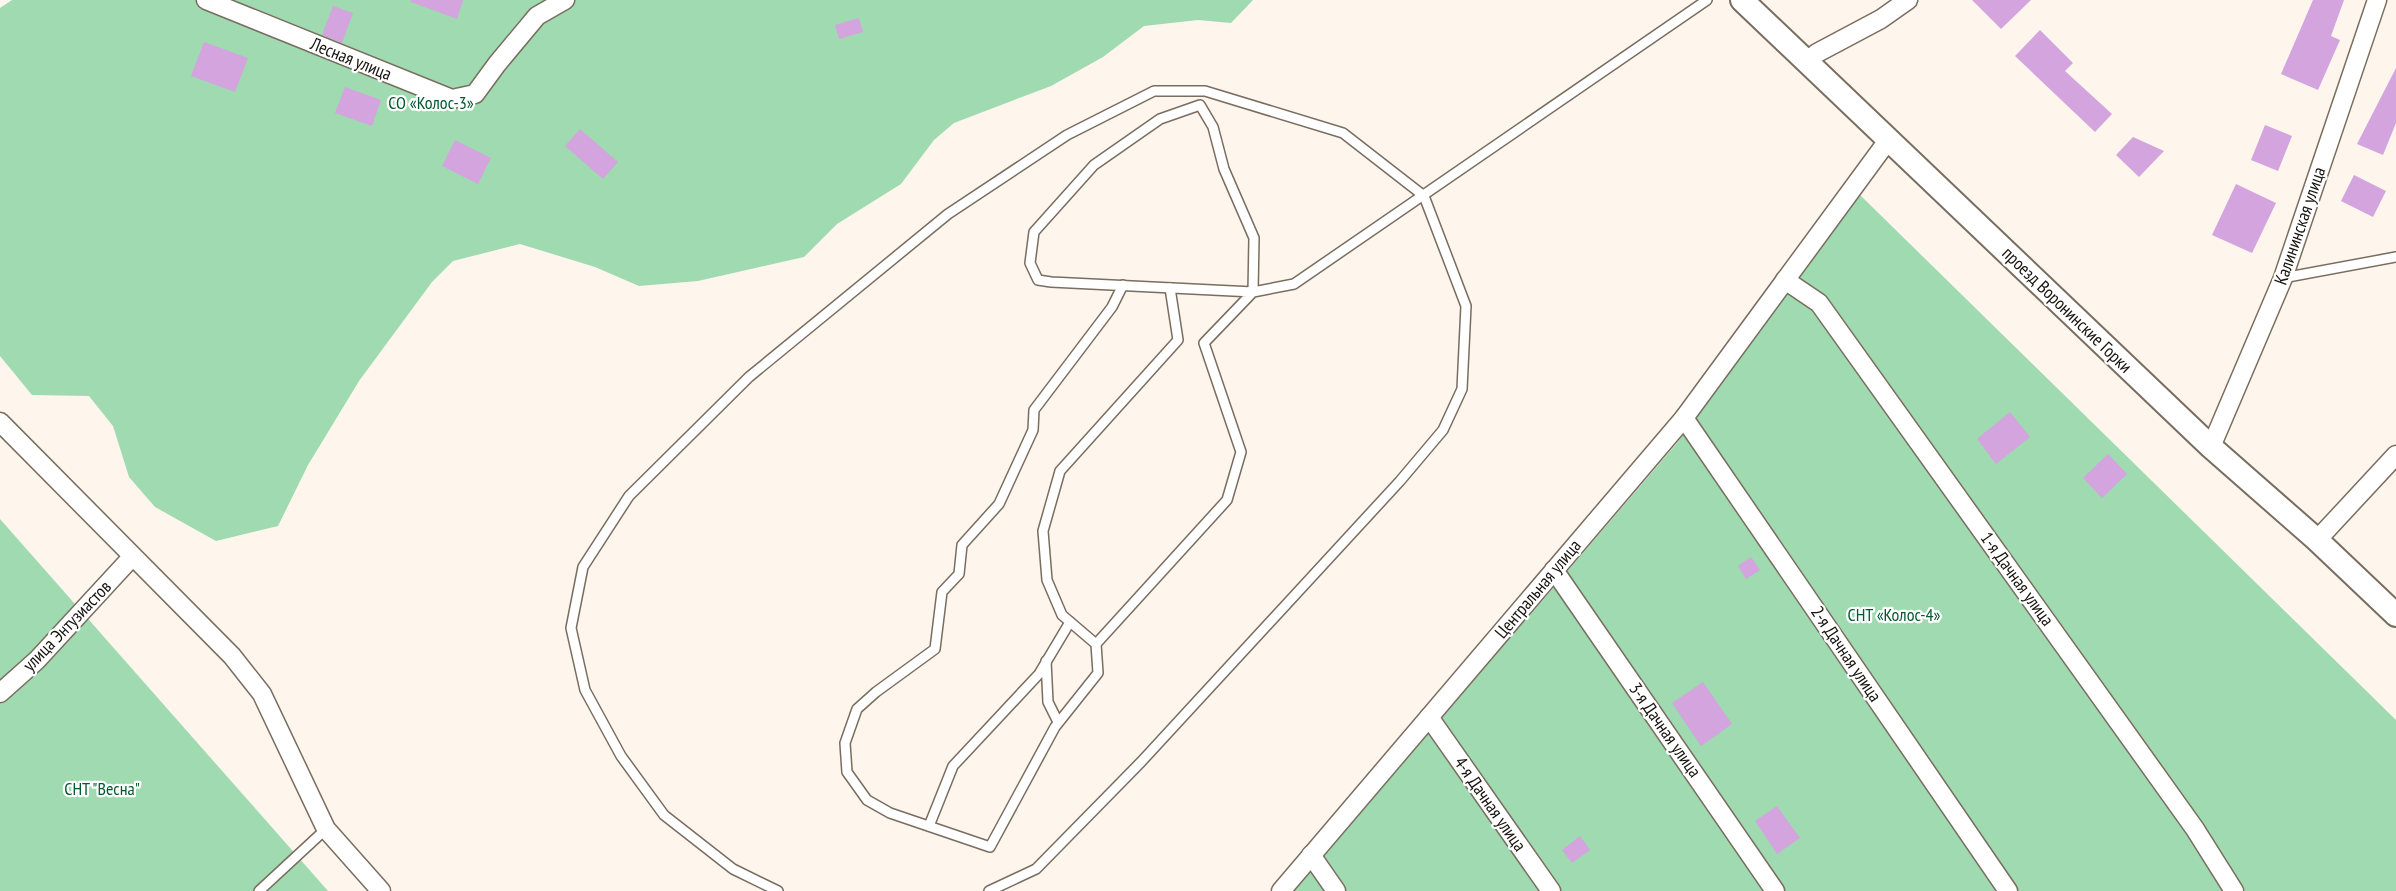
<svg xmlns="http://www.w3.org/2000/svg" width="2396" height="891" font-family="'PT Sans Narrow',sans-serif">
	<rect width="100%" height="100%" fill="#fef5ec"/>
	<g fill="#9fdab1">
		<path d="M 12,0 L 1253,0 L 1231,23 L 1198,20 L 1144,26 L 1103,57 L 1051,86 L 954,123 L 934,140 L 901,184 L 837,224 L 804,257 L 698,281 L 639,286 L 595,267 L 520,244 L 453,261 L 432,282 L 359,381 L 308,465 L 278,526 L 216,541 L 155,507 L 129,477 L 113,426 L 89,396 L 32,395 L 0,356 L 0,8 Z"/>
		<path d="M 1859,194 L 2396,720 L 2396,891 L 1294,891 L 1677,443 Z"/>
		<path d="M 0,519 L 328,891 L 0,891 Z"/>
	</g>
	<g fill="#d3a4de">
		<path d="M 411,0 L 463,0 L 457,19 L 411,2 Z"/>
		<path d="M 1972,0 L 2031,0 L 2001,29 Z"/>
		<path d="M 2313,0 L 2344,0 L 2331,36 L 2340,40 L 2318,90 L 2281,74 Z"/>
		<path d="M 333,6 L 353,13 L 342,43 L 322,35 Z"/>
		<path d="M 859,18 L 863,32 L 839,39 L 835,25 Z"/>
		<path d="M 2040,30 L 2073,63 L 2065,71 L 2112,114 L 2095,132 L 2015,56 Z"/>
		<path d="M 204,42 L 248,58 L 235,92 L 191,76 Z"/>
		<path d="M 2396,68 L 2396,123 L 2383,155 L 2357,144 Z"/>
		<path d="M 345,87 L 381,100 L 372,126 L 335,113 Z"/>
		<path d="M 2265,125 L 2292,136 L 2278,171 L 2251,160 Z"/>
		<path d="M 580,129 L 618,162 L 603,179 L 565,146 Z"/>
		<path d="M 2133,137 L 2164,151 L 2139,177 L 2116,155 Z"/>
		<path d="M 455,140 L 491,158 L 478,184 L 442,166 Z"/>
		<path d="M 2354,175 L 2386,191 L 2373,217 L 2341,201 Z"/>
		<path d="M 2236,184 L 2276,203 L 2252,253 L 2212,235 Z"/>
		<path d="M 2010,412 L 2030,437 L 1996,464 L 1977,439 Z"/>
		<path d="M 2108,454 L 2127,474 L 2102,498 L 2083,478 Z"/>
		<path d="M 1751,557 L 1760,570 L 1746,579 L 1738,566 Z"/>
		<path d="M 1703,682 L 1732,724 L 1701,746 L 1672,703 Z"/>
		<path d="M 1777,806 L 1800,838 L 1777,854 L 1755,821 Z"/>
		<path d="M 1580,836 L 1590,850 L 1572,863 L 1562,850 Z"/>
	</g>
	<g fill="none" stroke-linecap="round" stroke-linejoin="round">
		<g stroke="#796d5f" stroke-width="12">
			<g id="service">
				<path d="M 2283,278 L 2396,257"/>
				<path d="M 1123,285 L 1112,307 L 1034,410 L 1033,430 L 999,504 L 962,545 L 959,574 L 942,592 L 935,649 L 876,692 L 857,709 L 845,743 L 847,772 L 867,800 L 890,813 L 990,847 L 1055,727 L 1098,673 L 1096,644 L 1062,615 L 1047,580 L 1043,531 L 1060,471 L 1178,340 L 1170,288"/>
				<path d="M 1096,644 L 1227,500 L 1241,452 L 1204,343 L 1253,292 L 1254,238 L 1224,169 L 1213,127 L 1200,105 L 1160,119 L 1094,165 L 1034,232 L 1030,263 L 1038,280 L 1051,282 L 1253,292 L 1294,284 L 1707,0"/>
				<path d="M 1046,661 L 1048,702 L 1058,722"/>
				<path d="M 929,826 L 953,766 L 1039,674 L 1070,622"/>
				<path d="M 259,891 L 326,829"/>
				<path d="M 778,891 L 733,869 L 664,815 L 621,756 L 585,690 L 571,628 L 583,567 L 629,496 L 749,377 L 948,214 L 1067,135 L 1154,91 L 1205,91 L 1343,133 L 1424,196 L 1466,306 L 1462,389 L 1443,430 L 1400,481 L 1141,762 L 1036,869 L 989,891"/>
			</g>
		</g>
		<g stroke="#796d5f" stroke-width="21">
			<g id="minor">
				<path d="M 206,0 L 452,99 L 475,94 L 497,64 L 537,16 L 565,0"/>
				<path d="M 1807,61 L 1817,53 L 1881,19 L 1908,0"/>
				<path d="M 1785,280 L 1819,303 L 2195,829 L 2234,891"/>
				<path d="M 1684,418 L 2008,891"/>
				<path d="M 0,422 L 232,656 L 262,694 L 326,829 L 381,891"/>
				<path d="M 2211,447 L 2283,278 L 2377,0"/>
				<path d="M 2317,540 L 2396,455"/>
				<path d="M 1554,570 L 1775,891"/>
				<path d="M 0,693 L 37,660 L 132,557"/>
				<path d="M 1429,717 L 1551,891"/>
				<path d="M 1311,855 L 1336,891"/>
				<path d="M 1281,891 L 1684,418 L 1889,139"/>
			</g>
		</g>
		<g stroke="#796d5f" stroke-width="26">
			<path id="tertiary" d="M 1742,0 L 2211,447 L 2317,540 L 2396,615"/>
		</g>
		<use href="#service" stroke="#fff" stroke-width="9"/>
		<use href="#minor" stroke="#fff" stroke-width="18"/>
		<use href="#tertiary" stroke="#fff" stroke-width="22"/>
	</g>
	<g text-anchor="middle" stroke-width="4.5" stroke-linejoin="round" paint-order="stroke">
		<g font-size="18" fill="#18130e" stroke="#fff">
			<text transform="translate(351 59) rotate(22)" y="6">Лесная улица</text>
			<text transform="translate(2300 226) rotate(-71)" y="6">Калининская улица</text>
			<text transform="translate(2067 310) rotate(44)" y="6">проезд Воронинские Горки</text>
			<text transform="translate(2017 579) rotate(54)" y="6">1-я Дачная улица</text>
			<text transform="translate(1538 589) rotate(-50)" y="6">Центральная улица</text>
			<text transform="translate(67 626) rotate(-46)" y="6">улица Энтузиастов</text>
			<text transform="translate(1846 654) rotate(56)" y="6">2-я Дачная улица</text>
			<text transform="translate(1665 730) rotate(55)" y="6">3-я Дачная улица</text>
			<text transform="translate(1490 804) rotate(55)" y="6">4-я Дачная улица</text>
		</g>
		<g font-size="18" fill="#04592f" stroke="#fff">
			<text x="431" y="109">СО «Колос-3»</text>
			<text x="1894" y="621">СНТ «Колос-4»</text>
			<text x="102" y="795">СНТ "Весна"</text>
		</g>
	</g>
</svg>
